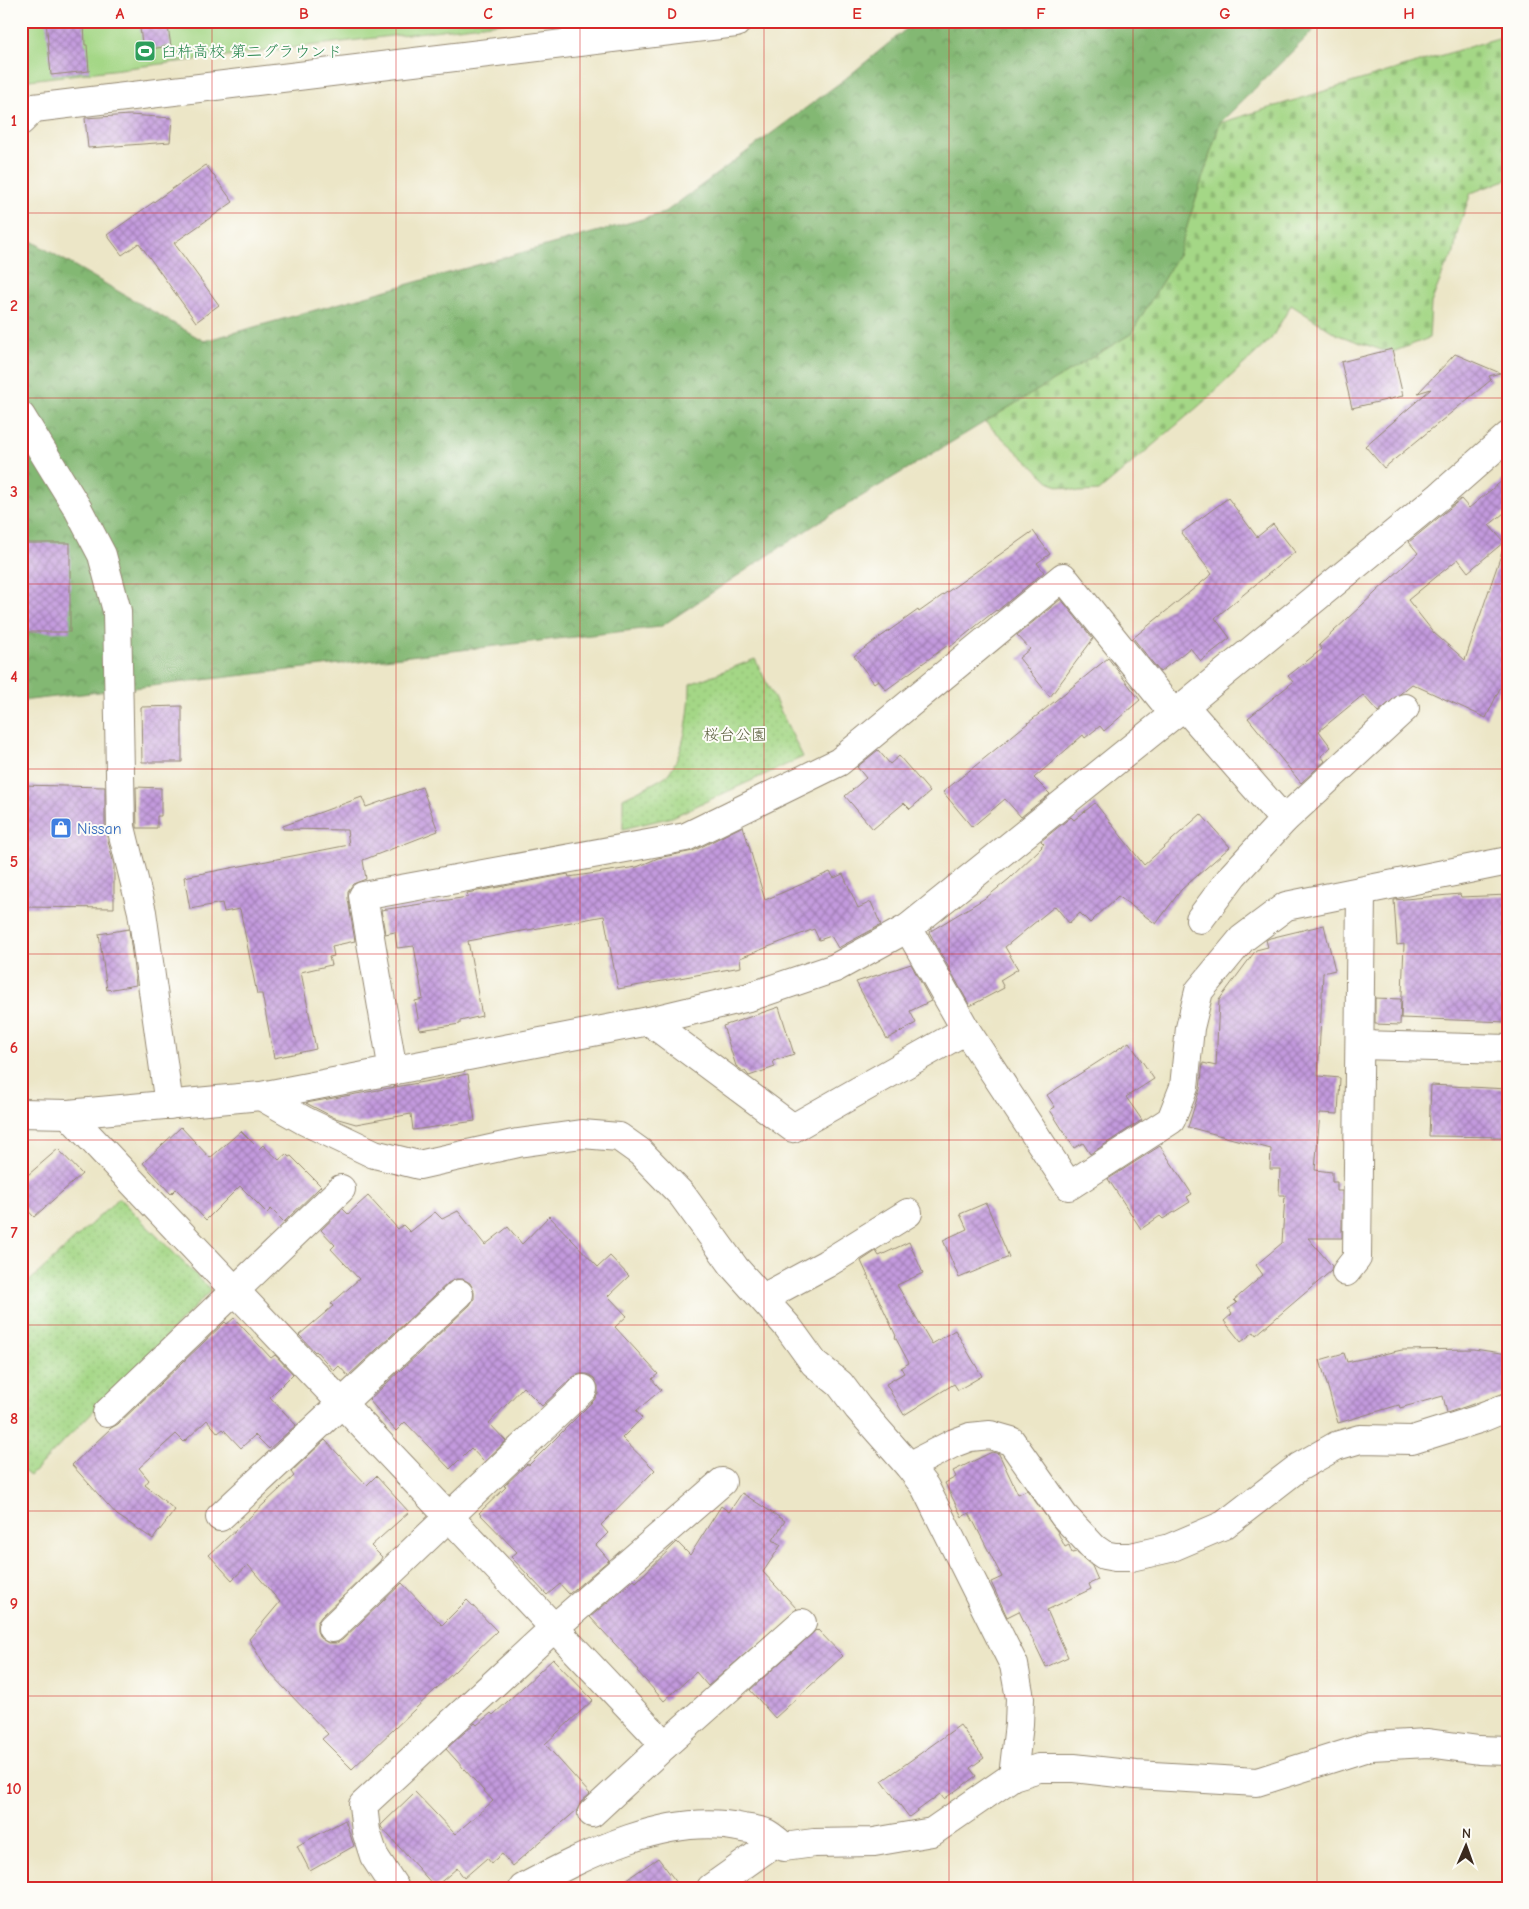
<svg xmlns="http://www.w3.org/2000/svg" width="1529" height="1909" font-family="'Comic Neue','Klee One',sans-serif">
	<defs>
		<pattern id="grass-dots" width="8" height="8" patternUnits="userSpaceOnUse" patternTransform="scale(1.25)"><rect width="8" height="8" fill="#a4d786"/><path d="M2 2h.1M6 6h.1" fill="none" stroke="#8eb973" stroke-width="1.8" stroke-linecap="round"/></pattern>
		<pattern id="forest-crowns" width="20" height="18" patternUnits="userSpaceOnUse" patternTransform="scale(1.25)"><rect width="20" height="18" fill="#83b873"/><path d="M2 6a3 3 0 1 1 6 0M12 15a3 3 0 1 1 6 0" fill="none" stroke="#6c965e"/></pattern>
		<pattern id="cemetery-stones" width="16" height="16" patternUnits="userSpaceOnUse" patternTransform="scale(1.25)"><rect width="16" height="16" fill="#a4d786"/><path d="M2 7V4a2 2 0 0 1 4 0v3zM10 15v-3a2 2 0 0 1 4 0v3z" fill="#8eb973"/></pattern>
		<pattern id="building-cross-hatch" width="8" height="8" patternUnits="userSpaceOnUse" patternTransform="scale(1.25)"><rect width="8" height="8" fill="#c39ade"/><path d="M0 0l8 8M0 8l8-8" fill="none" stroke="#a07eb3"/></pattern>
	</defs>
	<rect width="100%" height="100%" fill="#fdfcf7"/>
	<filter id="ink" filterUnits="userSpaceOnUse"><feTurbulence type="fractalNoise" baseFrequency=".02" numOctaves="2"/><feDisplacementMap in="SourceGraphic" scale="10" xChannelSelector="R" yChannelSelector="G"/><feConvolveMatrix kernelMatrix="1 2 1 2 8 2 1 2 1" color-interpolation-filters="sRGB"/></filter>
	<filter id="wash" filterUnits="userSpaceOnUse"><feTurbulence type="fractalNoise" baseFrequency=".0096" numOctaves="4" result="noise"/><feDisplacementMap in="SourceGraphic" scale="20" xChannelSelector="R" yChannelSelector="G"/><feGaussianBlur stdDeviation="1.12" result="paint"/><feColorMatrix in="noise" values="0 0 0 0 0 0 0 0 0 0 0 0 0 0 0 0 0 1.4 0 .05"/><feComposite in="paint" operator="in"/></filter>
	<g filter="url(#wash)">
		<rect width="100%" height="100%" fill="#ece6c7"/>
		<g fill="url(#grass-dots)" stroke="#708052">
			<path d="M 755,659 L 803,757 L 672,817 L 623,829 L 623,798 C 633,793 662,780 668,774 C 685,753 690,710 690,684 Z"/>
			<path d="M 119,1198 L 211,1290 L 30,1476 L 21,1469 L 21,1289 Z"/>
		</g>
		<path fill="url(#forest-crowns)" stroke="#5f7148" d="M 916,21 L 1323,21 L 1220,123 L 1178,255 L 1131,334 L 819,522 L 660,627 L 21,701 L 21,235 L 204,341 L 664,213 L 845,79 Z"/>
		<path fill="url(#cemetery-stones)" stroke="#708052" d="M 1508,35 L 1508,179 L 1471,193 L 1458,229 L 1454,253 L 1445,268 L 1431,303 L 1429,338 L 1390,353 L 1338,335 L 1291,305 L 1271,339 L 1200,405 L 1099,491 L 1078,492 L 1052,484 L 985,422 L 1131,334 L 1178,255 L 1220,123 Z"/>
		<path fill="#a4d786" stroke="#708052" d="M 21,21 L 515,21 L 21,81 Z"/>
		<g id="blocks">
			<g fill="url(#building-cross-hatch)">
				<path d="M 46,21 L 84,21 L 85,45 L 87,45 L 89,71 L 51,75 Z"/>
				<path d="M 139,21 L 167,21 L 171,46 L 143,50 Z"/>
				<path d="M 130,115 L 172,118 L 170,142 L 88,148 L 85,118 Z"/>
				<path d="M 206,165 L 233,202 L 174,243 L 219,305 L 196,322 L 139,243 L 122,255 L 107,235 Z"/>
				<path d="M 1392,349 L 1403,396 L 1352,408 L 1341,362 Z"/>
				<path d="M 1455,354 L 1500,373 L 1489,376 L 1491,380 L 1384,468 L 1365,446 L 1431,389 L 1418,393 Z"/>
				<path d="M 1508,476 L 1508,510 L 1489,525 L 1504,542 L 1468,572 L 1458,559 L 1408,600 L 1434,633 L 1465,660 L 1503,549 L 1508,549 L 1508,671 L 1486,718 L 1412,684 L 1378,712 L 1363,695 L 1319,731 L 1331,747 L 1321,756 L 1325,761 L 1301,783 L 1248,718 L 1293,682 L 1288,676 L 1322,649 L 1319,645 L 1418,553 L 1409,542 L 1461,499 L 1469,508 Z"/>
				<path d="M 1228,498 L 1257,537 L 1273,524 L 1295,552 L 1215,618 L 1230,638 L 1201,661 L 1190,648 L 1160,672 L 1133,638 L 1212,574 L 1181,533 Z"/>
				<path d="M 1033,531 L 1050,554 L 1037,563 L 1044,572 L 997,611 L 996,610 L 950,647 L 948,645 L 886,690 L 878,680 L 874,683 L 854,656 L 918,610 L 919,612 Z"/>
				<rect x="21" y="543" width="49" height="89"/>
				<path d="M 1061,599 L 1093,639 L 1050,697 L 1019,658 L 1030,649 L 1017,635 Z"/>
				<path d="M 1108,658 L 1140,700 L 1104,731 L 1100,726 L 1085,738 L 1083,735 L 1034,778 L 1050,794 L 1021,817 L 1005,799 L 972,827 L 943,792 Z"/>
				<path d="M 182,706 L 182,762 L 142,762 L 141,707 Z"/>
				<path d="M 878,750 L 890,764 L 899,756 L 930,792 L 910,809 L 904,803 L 873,829 L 845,796 L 866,778 L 857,767 Z"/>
				<path d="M 21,785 L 105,787 L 105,828 L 114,865 L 114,908 L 21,907 Z"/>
				<path d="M 136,787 L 161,788 L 161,816 L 157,816 L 157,828 L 137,828 Z"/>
				<path d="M 422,787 L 438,831 L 363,860 L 366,879 L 353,884 L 348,891 L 348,899 L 355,941 L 332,946 L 334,956 L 329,957 L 331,965 L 301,972 L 316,1049 L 274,1058 L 262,994 L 257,994 L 240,909 L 224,912 L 222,903 L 190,909 L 184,877 L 349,845 L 347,830 L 283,829 L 283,826 L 362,797 L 366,807 Z"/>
				<path d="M 1095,803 L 1144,865 L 1201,814 L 1230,847 L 1181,890 L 1156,924 L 1118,896 L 1090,923 L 1080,913 L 1069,923 L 1055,906 L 1005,947 L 1018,969 L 1000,980 L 1004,988 L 970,1006 L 929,932 L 987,897 L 1009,879 L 1042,847 L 1041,846 L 1044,844 L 1041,841 L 1071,817 L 1074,820 Z"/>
				<path d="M 743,826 L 765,900 L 830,872 L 834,878 L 843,874 L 858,908 L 871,902 L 881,925 L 838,948 L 831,936 L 819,940 L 814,929 L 740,958 L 741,967 L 618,989 L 604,916 L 468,941 L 482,1016 L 460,1021 L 460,1024 L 420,1030 L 415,1001 L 423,999 L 414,946 L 397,948 L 395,932 L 385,934 L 381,910 L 468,897 L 467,893 L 568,874 L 569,877 L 637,867 L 658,858 L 693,851 Z"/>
				<path d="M 1460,894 L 1461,897 L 1508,895 L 1508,1022 L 1401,1018 L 1404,944 L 1397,945 L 1394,900 Z"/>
				<path d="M 1324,925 L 1335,970 L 1323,973 L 1318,1076 L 1340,1078 L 1338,1114 L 1320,1113 L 1315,1170 L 1332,1172 L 1332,1182 L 1337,1182 L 1337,1191 L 1342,1191 L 1342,1238 L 1308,1238 L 1332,1266 L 1331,1271 L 1256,1335 L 1254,1332 L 1241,1342 L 1224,1321 L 1232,1314 L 1228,1309 L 1237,1303 L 1234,1300 L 1263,1275 L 1256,1265 L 1282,1243 L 1285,1195 L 1279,1195 L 1280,1169 L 1270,1169 L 1271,1149 L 1188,1127 L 1200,1089 L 1203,1063 L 1216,1066 L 1219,1000 L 1256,950 L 1268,947 L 1266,940 L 1270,938 Z"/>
				<path d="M 129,929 L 136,985 L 107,990 L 99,934 Z"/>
				<path d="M 911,964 L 931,1001 L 910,1011 L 916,1023 L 887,1039 L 856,982 Z"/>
				<path d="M 1375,998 L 1401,999 L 1400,1025 L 1375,1024 Z"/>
				<path d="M 779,1007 L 794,1054 L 773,1061 L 775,1067 L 749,1076 L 745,1071 L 743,1071 L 736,1066 L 723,1026 Z"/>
				<path d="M 1129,1042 L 1154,1079 L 1126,1097 L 1142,1120 L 1090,1154 L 1083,1143 L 1074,1148 L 1050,1110 L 1055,1107 L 1047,1095 Z"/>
				<path d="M 468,1074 L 475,1121 L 413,1130 L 411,1114 L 356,1124 L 335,1118 L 306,1103 Z"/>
				<path d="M 1431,1085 L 1508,1089 L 1508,1137 L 1429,1136 Z"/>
				<path d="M 181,1127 L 210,1158 L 241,1131 L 259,1149 L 263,1145 L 279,1160 L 286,1154 L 289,1157 L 291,1156 L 321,1186 L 284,1222 L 271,1209 L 267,1213 L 240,1186 L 206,1220 L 176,1189 L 171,1194 L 143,1163 Z"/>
				<path d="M 1160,1146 L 1192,1194 L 1187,1197 L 1190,1202 L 1163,1219 L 1160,1216 L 1141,1229 L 1108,1179 Z"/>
				<path d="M 58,1149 L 82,1174 L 34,1217 L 21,1203 L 21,1181 Z"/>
				<path d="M 368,1196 L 398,1229 L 403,1225 L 410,1232 L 435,1212 L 442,1219 L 458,1211 L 485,1245 L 508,1227 L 522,1244 L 549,1216 L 598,1267 L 610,1256 L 629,1276 L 608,1296 L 627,1316 L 615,1327 L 658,1374 L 652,1379 L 661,1390 L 636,1411 L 642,1418 L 622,1438 L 655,1470 L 601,1525 L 608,1533 L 596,1545 L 609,1560 L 569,1594 L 560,1584 L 547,1595 L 511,1557 L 517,1552 L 479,1513 L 506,1487 L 504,1486 L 527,1464 L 529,1465 L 594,1400 L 598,1394 L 598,1386 L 594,1378 L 588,1374 L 580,1374 L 573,1377 L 542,1406 L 523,1387 L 489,1423 L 506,1441 L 484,1462 L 471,1448 L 450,1469 L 405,1422 L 396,1431 L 369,1400 L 470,1305 L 474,1299 L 474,1291 L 470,1283 L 463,1279 L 456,1279 L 448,1283 L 348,1376 L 339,1366 L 334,1371 L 316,1351 L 315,1352 L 299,1335 L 333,1306 L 331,1304 L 359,1279 L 331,1249 L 335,1245 L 321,1230 L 343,1209 L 348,1214 Z"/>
				<path d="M 986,1203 L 1009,1257 L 959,1278 L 943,1240 L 967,1229 L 960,1214 Z"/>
				<path d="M 909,1242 L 923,1273 L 897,1285 L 932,1344 L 955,1330 L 982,1376 L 958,1390 L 954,1384 L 904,1415 L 886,1384 L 904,1373 L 901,1368 L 909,1363 L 895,1337 L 896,1336 L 861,1261 L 876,1251 L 879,1256 Z"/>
				<path d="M 234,1318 L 271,1358 L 275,1355 L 293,1374 L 270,1397 L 296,1425 L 269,1449 L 255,1435 L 241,1448 L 223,1429 L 218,1433 L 207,1420 L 184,1442 L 176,1434 L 139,1468 L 149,1480 L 145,1485 L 175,1510 L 153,1539 L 117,1515 L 72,1465 L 111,1428 L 118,1424 L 225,1322 L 227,1324 Z"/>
				<path d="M 1474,1349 L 1508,1354 L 1508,1392 L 1447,1413 L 1443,1396 L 1400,1408 L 1399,1405 L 1338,1423 L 1320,1360 L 1344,1353 L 1347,1362 L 1402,1350 Z"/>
				<path d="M 325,1440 L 367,1485 L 376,1476 L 409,1512 L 371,1546 L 382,1557 L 380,1561 L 321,1617 L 317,1623 L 317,1631 L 320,1638 L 328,1643 L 336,1643 L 342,1640 L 402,1583 L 442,1625 L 467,1600 L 497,1631 L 352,1769 L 322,1739 L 328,1734 L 267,1670 L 249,1639 L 280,1602 L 248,1565 L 232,1580 L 209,1555 L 294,1476 L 291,1472 Z"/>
				<path d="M 992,1452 L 999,1454 L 1018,1494 L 1027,1490 L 1057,1531 L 1065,1547 L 1069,1545 L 1072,1553 L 1076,1552 L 1092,1566 L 1098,1580 L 1089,1584 L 1091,1589 L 1047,1610 L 1068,1657 L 1046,1667 L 1019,1611 L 1007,1617 L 991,1582 L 1002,1577 L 969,1513 L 962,1517 L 945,1483 L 956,1477 L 953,1471 Z"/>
				<path d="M 742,1493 L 785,1521 L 773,1540 L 781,1545 L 763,1572 L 797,1609 L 708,1686 L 696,1672 L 664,1701 L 637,1671 L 639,1670 L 590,1617 L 634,1580 L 636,1582 L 677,1542 L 690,1555 L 721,1506 L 729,1512 Z"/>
				<path d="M 816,1630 L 817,1631 L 818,1630 L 843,1656 L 775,1718 L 750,1690 Z"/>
				<path d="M 553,1659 L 593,1700 L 545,1744 L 590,1794 L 581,1802 L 577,1810 L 512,1866 L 502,1854 L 491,1863 L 487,1858 L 464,1878 L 457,1868 L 435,1887 L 381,1827 L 381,1825 L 415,1792 L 455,1834 L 493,1801 L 446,1749 L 475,1723 L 477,1725 L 491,1713 L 493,1715 Z"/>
				<path d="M 960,1725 L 984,1758 L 970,1768 L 976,1776 L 944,1799 L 940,1794 L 909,1817 L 882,1781 Z"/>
				<path d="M 345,1820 L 354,1846 L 310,1871 L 297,1846 Z"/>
				<path d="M 658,1858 L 681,1888 L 614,1888 Z"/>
			</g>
		</g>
	</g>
	<g filter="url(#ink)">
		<use href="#blocks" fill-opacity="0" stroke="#948872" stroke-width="1"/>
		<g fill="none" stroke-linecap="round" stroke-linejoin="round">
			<g stroke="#948872" stroke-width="30">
				<g id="minor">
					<path d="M 21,121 L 34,108 L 736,23 L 736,21"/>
					<path d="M 21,416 L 78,509 L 102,555 L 117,611 L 121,827 L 142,912 L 169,1105"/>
					<path d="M 1184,706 L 1284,820 L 1233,875 L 1200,919"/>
					<path d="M 1284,820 L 1405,708"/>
					<path d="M 908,928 L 966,1030 L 1069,1186 L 1171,1120 L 1184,1087 L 1190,1028 L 1199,991 L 1242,939 L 1286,906 L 1508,861"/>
					<path d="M 649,1021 L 793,1128 L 966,1030"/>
					<path d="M 1360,1045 L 1508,1049"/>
					<path d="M 393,1071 L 363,896 L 686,837 L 839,762 L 1063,577 L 1174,714"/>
					<path d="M 261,1096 L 305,1121 L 374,1154 L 419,1165 L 518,1143 L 582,1134 L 619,1137 L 640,1152 L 682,1195 L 735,1268 L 788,1327 L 814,1363 L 840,1384 L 858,1408 L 909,1466 L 925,1487 L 1014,1665 L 1020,1698 L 1019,1724 L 1013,1776"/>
					<path d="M 21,1113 L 68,1114 L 261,1096 L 649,1021 L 749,997 L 835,968 L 908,928 L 1184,706 L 1440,496 L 1508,436"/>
					<path d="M 68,1114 L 665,1745"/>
					<path d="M 1346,1272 L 1357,1258 L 1361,891"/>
					<path d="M 763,1298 L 826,1264 L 908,1213"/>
					<path d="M 107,1413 L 341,1189"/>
					<path d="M 909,1466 L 954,1443 L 970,1437 L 990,1435 L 1011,1441 L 1064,1516 L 1094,1548 L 1104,1555 L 1115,1557 L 1131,1557 L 1170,1548 L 1224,1525 L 1299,1467 L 1336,1446 L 1360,1439 L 1412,1440 L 1479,1419 L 1508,1407"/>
					<path d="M 220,1517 L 459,1294"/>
					<path d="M 332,1628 L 583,1389"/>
					<path d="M 592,1813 L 665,1745 L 802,1623"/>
					<path d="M 395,1888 L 374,1856 L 366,1831 L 363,1805 L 554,1628 L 722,1482"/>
					<path d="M 523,1888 C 587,1854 669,1811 743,1828 C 750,1829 759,1830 766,1833 C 772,1836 778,1842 784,1847 L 814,1843 L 874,1842 L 932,1832 L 1013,1776 L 1039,1768 L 1074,1768 L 1136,1775 L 1257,1782 L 1371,1746 L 1428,1743 L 1479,1750 L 1508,1751"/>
					<path d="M 711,1888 L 777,1841"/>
				</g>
			</g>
			<use href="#minor" stroke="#fff" stroke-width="28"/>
		</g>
	</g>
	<path fill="none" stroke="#d62828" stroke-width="1" stroke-opacity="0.55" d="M 212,21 L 212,1888M 396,21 L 396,1888M 580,21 L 580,1888M 764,21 L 764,1888M 949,21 L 949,1888M 1133,21 L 1133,1888M 1317,21 L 1317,1888M 21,213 L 1508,213M 21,398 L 1508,398M 21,584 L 1508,584M 21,769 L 1508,769M 21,954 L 1508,954M 21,1140 L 1508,1140M 21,1325 L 1508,1325M 21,1511 L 1508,1511M 21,1696 L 1508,1696"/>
	<defs>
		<g id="stadium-square" transform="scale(1.125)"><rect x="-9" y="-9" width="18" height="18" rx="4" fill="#2e9e5b" stroke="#fdfcf7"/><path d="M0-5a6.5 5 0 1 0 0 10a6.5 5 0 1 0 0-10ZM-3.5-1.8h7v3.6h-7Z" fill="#fff"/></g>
		<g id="shop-square" transform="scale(1.125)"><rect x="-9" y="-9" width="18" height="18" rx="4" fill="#3f7fe0" stroke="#fdfcf7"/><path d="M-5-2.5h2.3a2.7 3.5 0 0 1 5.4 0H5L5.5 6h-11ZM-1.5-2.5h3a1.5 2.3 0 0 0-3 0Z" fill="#fff"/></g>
	</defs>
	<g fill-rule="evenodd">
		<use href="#stadium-square" x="145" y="51"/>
		<use href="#shop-square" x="61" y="828"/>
	</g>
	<g text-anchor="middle" stroke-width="4" stroke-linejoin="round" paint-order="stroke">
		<g font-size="16" fill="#27864d" stroke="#fdfcf7" text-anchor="start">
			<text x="161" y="57">臼杵高校 第二グラウンド</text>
		</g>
		<g font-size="16" fill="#5a5e3d" stroke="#fdfcf7">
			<text x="735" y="740">桜台公園</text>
		</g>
		<g font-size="16" fill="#366cbe" stroke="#fdfcf7" text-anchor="start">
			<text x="77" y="834">Nissan</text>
		</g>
	</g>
	<rect width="1529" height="1909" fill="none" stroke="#fdfcf7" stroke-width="55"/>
	<g transform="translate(1466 1846) rotate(2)" stroke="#fdfcf7" stroke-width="4" paint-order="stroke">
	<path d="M0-4L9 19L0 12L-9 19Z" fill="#3b2a1e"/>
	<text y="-8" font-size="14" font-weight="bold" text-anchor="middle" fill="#3b2a1e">N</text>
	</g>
	<rect x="28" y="28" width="1474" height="1854" fill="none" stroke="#d62828" stroke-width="2"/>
	<g font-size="16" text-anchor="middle" font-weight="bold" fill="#d62828">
		<text x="120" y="19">A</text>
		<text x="304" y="19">B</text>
		<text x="488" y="19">C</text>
		<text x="672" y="19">D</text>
		<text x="857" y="19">E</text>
		<text x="1041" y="19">F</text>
		<text x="1225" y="19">G</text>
		<text x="1409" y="19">H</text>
		<text x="14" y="126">1</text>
		<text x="14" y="311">2</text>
		<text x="14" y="497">3</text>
		<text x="14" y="682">4</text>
		<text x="14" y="867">5</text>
		<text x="14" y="1053">6</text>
		<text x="14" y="1238">7</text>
		<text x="14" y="1424">8</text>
		<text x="14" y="1609">9</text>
		<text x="14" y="1794">10</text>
	</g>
</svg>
